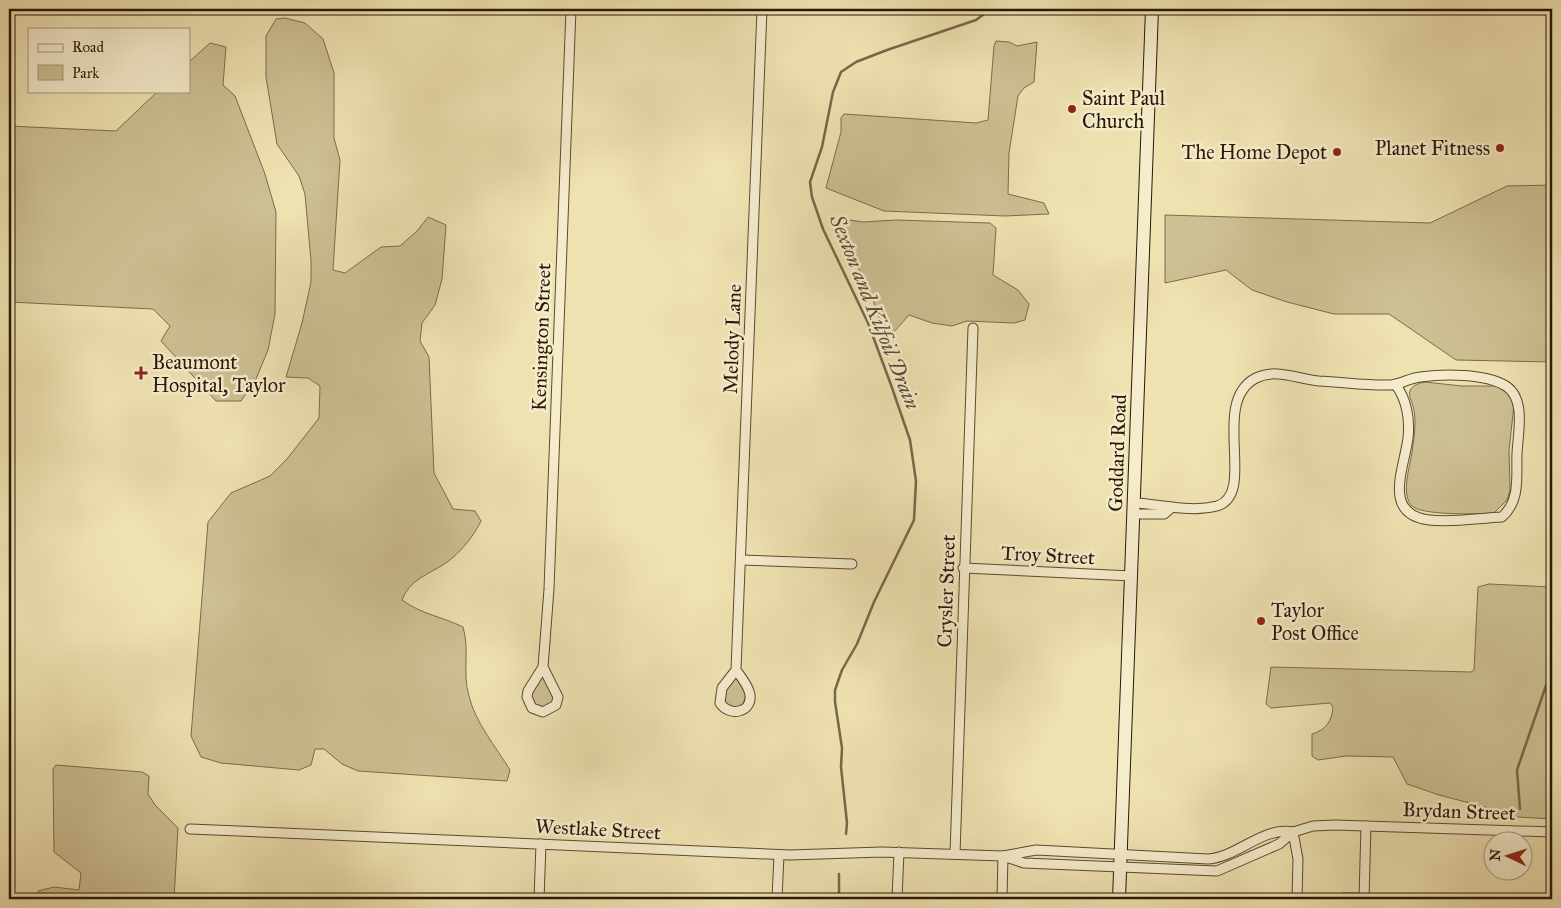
<svg xmlns="http://www.w3.org/2000/svg" width="1561" height="908" font-family="'IM FELL Great Primer',serif">
	<rect width="100%" height="100%" fill="#efe2b1"/>
	<filter id="stains"><feTurbulence type="fractalNoise" baseFrequency=".004" numOctaves="4"/><feColorMatrix values="0 0 0 0 .2 0 0 0 0 .09 0 0 0 0 .02 0 0 0 .5 -.17"/></filter>
	<radialGradient id="worn" r=".72"><stop offset=".6" stop-color="#630" stop-opacity="0"/><stop offset="1" stop-color="#630" stop-opacity=".3"/></radialGradient>
	<g fill="#cdc094" stroke="#7a6c4d">
		<path d="M 285,18 L 305,23 L 323,39 L 334,73 L 334,138 L 340,160 L 333,270 L 345,273 L 381,247 L 400,246 L 417,231 L 428,217 L 446,225 L 442,279 L 435,305 L 422,323 L 420,341 L 429,357 L 434,473 L 453,509 L 475,511 L 481,521 C 474,536 460,553 446,563 C 429,574 409,580 402,600 C 421,614 443,617 463,627 C 470,650 462,673 469,696 C 475,722 496,747 510,770 L 507,781 L 358,771 L 342,764 L 324,749 L 315,749 L 311,765 L 299,770 L 221,763 L 201,757 L 191,736 L 208,522 L 231,493 L 270,476 L 287,459 L 319,418 L 320,386 L 308,378 L 286,377 L 302,323 L 311,282 L 311,261 L 305,194 L 299,176 L 277,144 L 266,77 L 266,36 L 276,19 Z"/>
		<path d="M 996,41 L 1009,42 L 1017,46 L 1037,42 L 1034,82 L 1024,88 L 1018,96 L 1009,153 L 1008,194 L 1044,203 L 1049,214 L 1005,216 L 884,211 L 826,188 L 841,132 L 841,118 L 844,114 L 976,123 L 988,120 L 994,46 Z"/>
		<path d="M 210,43 L 226,47 L 223,85 L 235,96 L 265,174 L 276,212 L 275,314 L 268,350 L 256,379 L 241,401 L 216,401 L 161,341 L 170,326 L 153,309 L 9,302 L 9,126 L 116,131 L 158,91 L 189,91 L 189,62 Z"/>
		<path d="M 1552,185 L 1552,362 L 1456,360 L 1389,314 L 1334,314 L 1287,302 L 1252,290 L 1226,270 L 1165,283 L 1165,215 L 1430,223 L 1507,186 Z"/>
		<path d="M 843,219 L 863,222 L 896,220 L 990,223 L 996,228 L 993,275 L 1018,290 L 1029,304 L 1025,320 L 1014,323 L 967,321 L 952,326 L 932,323 L 909,315 L 894,332 L 883,330 L 872,297 L 858,267 L 833,231 L 834,221 Z"/>
		<path d="M 1425,382 L 1462,386 L 1497,386 L 1509,392 L 1514,405 L 1509,450 L 1510,490 L 1507,500 L 1494,513 C 1479,514 1419,516 1411,505 C 1401,492 1410,467 1412,452 C 1414,438 1417,420 1413,406 C 1412,401 1408,396 1410,391 C 1412,385 1420,383 1425,382 Z"/>
		<path d="M 1489,584 L 1552,587 L 1552,819 L 1501,816 L 1489,808 L 1439,795 L 1407,784 L 1393,757 L 1346,756 L 1318,760 L 1312,756 L 1312,734 C 1326,730 1332,721 1333,707 L 1330,703 L 1271,708 L 1266,704 L 1271,667 L 1471,672 L 1474,670 L 1478,587 Z"/>
		<path d="M 543,676 L 554,697 L 550,706 L 540,708 L 531,701 L 532,689 Z"/>
		<path d="M 735,676 L 746,694 L 743,705 L 736,709 C 715,700 726,689 735,676 Z"/>
		<path d="M 56,765 L 142,772 L 149,776 L 148,794 L 155,805 L 178,828 L 174,899 L 37,899 L 38,891 L 54,887 L 79,890 L 81,873 L 54,852 L 53,769 Z"/>
	</g>
	<g fill="none" stroke-linecap="round" stroke-linejoin="round">
		<g stroke="#77684a" stroke-width="2.5">
			<path d="M 1520,809 L 1517,770 L 1550,674 L 1552,652"/>
			<path d="M 846,834 L 847,823 L 841,767 L 842,748 L 835,702 L 835,690 L 842,670 L 857,644 L 874,602 L 914,520 L 916,481 L 910,440 L 891,385 L 868,323 L 823,229 L 812,197 L 810,182 L 822,147 L 833,92 L 841,72 L 856,62 L 887,50 L 976,20 L 991,9"/>
			<path d="M 839,874 L 839,899"/>
		</g>
		<g stroke="#5a4a31" stroke-width="11">
			<g id="minor">
				<path d="M 1134,503 C 1161,504 1190,513 1217,506 C 1258,494 1209,402 1256,378 C 1276,368 1298,379 1319,381 C 1343,382 1368,386 1391,385 C 1401,384 1410,378 1420,377 C 1443,374 1485,373 1506,386 C 1526,399 1518,433 1517,453 C 1516,476 1521,500 1502,517 C 1479,518 1452,523 1429,520 C 1382,514 1404,469 1408,438 C 1410,420 1407,399 1395,384"/>
				<path d="M 1134,514 L 1164,514 L 1171,508"/>
				<path d="M 741,560 L 852,564"/>
				<path d="M 963,568 L 1132,576"/>
				<path d="M 543,667 L 558,697 L 556,705 L 543,712 L 532,708 L 527,697 L 528,691 L 543,667 L 549,589 L 571,9"/>
				<path d="M 736,670 L 722,688 L 720,703 C 729,717 752,713 750,695 C 749,686 741,677 736,670 L 762,9"/>
				<path d="M 190,829 L 790,855 L 882,852 L 1003,856 L 1036,850 L 1208,859 C 1238,857 1263,826 1293,832"/>
				<path d="M 1293,832 L 1298,859 L 1297,899"/>
				<path d="M 955,854 L 973,328"/>
				<path d="M 1003,856 L 1024,863 L 1217,871 L 1279,844 L 1293,832 L 1313,826 L 1335,825 L 1552,832"/>
				<path d="M 1343,898 L 1399,899"/>
				<path d="M 1364,898 L 1366,826"/>
				<path d="M 539,899 L 541,844"/>
				<path d="M 777,899 L 779,855"/>
				<path d="M 897,899 L 899,852"/>
				<path d="M 1002,899 L 1003,856"/>
			</g>
		</g>
		<g stroke="#281806" stroke-width="14">
			<path id="secondary" d="M 1119,899 L 1152,9"/>
		</g>
		<use href="#minor" stroke="#f5eccc" stroke-width="9"/>
		<use href="#secondary" stroke="#f5eccc" stroke-width="12"/>
	</g>
	<g fill="#8f2418" stroke="#f5eccc" stroke-width="2">
		<circle cx="1072" cy="109" r="5"/>
		<circle cx="1500" cy="148" r="5"/>
		<circle cx="1337" cy="152" r="5"/>
		<path d="M138.5 365.5h5v5h5v5h-5v5h-5v-5h-5v-5h5z"/>
		<circle cx="1261" cy="621" r="5"/>
	</g>
	<g text-anchor="middle" stroke-width="5" stroke-linejoin="round" paint-order="stroke">
		<g font-size="20" fill="#281806" stroke="#f5eccc" text-anchor="start">
			<text x="1082" y="105">Saint Paul<tspan x="1082" dy="23">Church</tspan></text>
			<text x="1490" y="155" text-anchor="end">Planet Fitness</text>
			<text x="1327" y="159" text-anchor="end">The Home Depot</text>
			<text x="152" y="369">Beaumont<tspan x="152" dy="23">Hospital, Taylor</tspan></text>
			<text x="1271" y="617">Taylor<tspan x="1271" dy="23">Post Office</tspan></text>
		</g>
		<g font-size="20" fill="#281806" stroke="#f5eccc">
			<text transform="translate(541 337) rotate(-88)" y="7">Kensington Street</text>
			<text transform="translate(732 339) rotate(-88)" y="7">Melody Lane</text>
			<text transform="translate(1117 453) rotate(-88)" y="7">Goddard Road</text>
			<text transform="translate(1048 555) rotate(3)" y="7">Troy Street</text>
			<text transform="translate(946 591) rotate(-88)" y="7">Crysler Street</text>
			<text transform="translate(1459 811) rotate(2)" y="7">Brydan Street</text>
			<text transform="translate(598 829) rotate(3)" y="7">Westlake Street</text>
		</g>
		<g font-size="21" font-style="italic" fill="#5c4d33" stroke="#f5eccc">
			<text transform="translate(875 312) rotate(68)" y="7">Sexton and Kilfoil Drain</text>
		</g>
	</g>
	<rect width="1561" height="908" fill="none" stroke="#efe2b1" stroke-width="30"/>
	<rect x="10" y="10" width="1541" height="888" fill="none" stroke="#281806" stroke-width="2.5"/>
	<rect x="15" y="15" width="1531" height="878" fill="none" stroke="#281806"/>
	<rect x="28" y="28" width="162" height="65" fill="#f5eccc" stroke="#a3977d"/>
	<rect x="38" y="44" width="25" height="8" fill="#f5eccc" stroke="#a3977d"/>
	<text x="72" y="52" font-size="15" fill="#281806">Road</text>
	<rect x="38" y="65" width="25" height="15" fill="#cdc094" stroke="#a3977d"/>
	<text x="72" y="78" font-size="15" fill="#281806">Park</text>
	<g transform="translate(1508 856) rotate(274)"><circle r="24" fill="#f5eccc" stroke="#a3977d"/>
	<path d="M0-4L9 19L0 12L-9 19Z" fill="#8f2418"/>
	<text y="-8" font-size="14" font-weight="bold" text-anchor="middle" fill="#281806">N</text>
	</g>
	<rect width="100%" height="100%" filter="url(#stains)"/>
	<rect width="100%" height="100%" fill="url(#worn)"/>
</svg>
